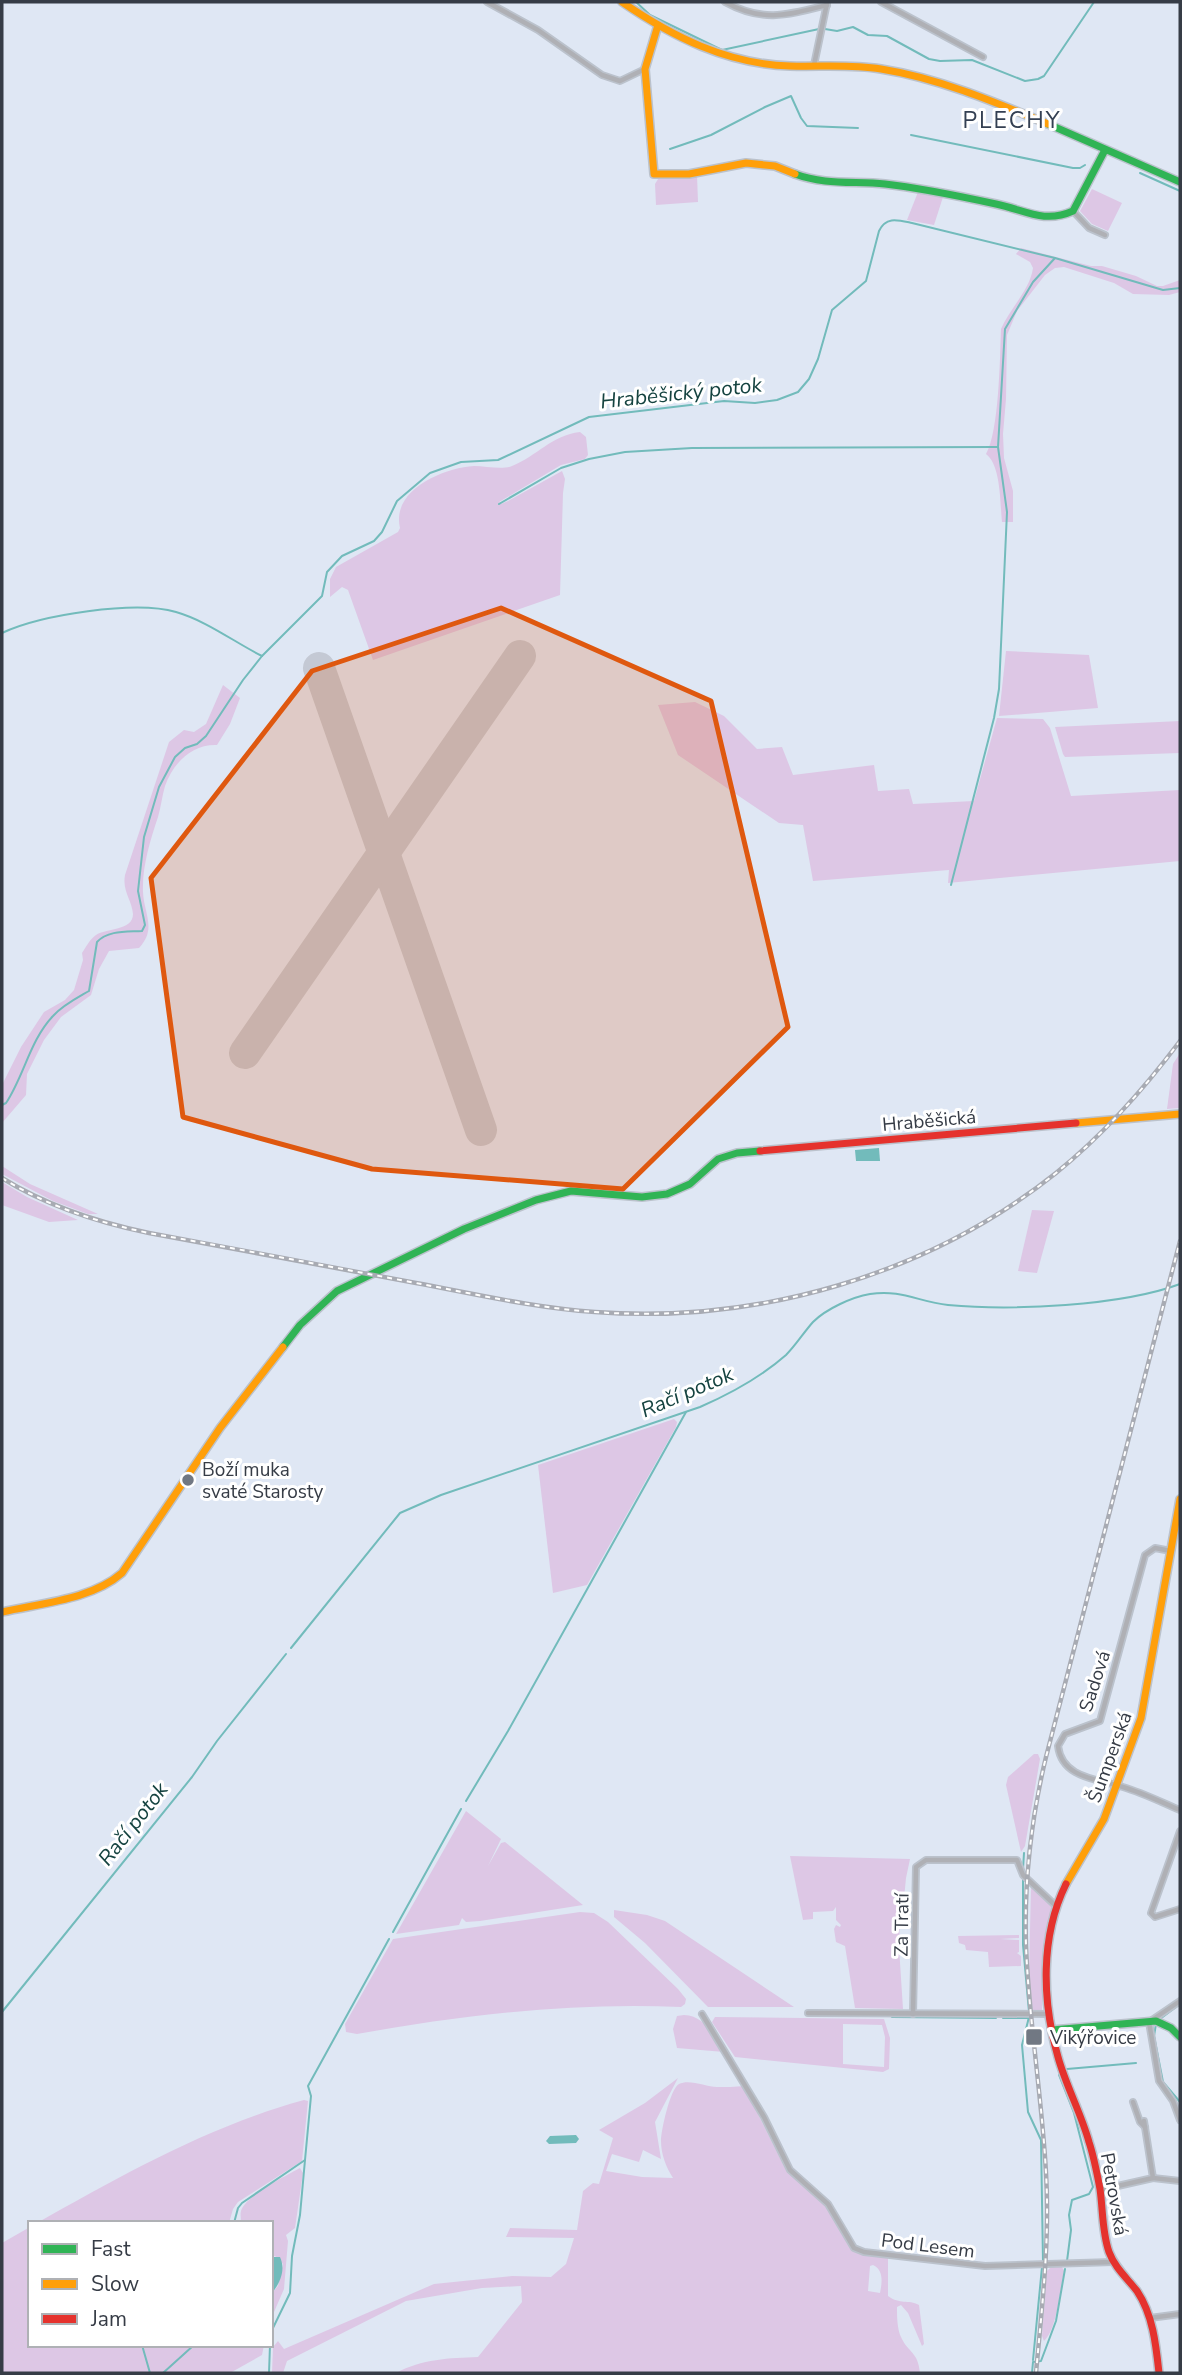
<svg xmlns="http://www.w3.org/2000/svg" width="1182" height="2375" font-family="'Nunito Sans',sans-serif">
	<rect width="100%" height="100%" fill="#dfe7f4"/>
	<g fill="#ddc7e5" fill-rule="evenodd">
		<path d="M 697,175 L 698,202 L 656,205 L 655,184 L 660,176 Z"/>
		<path d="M 1092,189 L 1122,203 L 1108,231 L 1092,224 L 1080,211 Z"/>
		<path d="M 918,192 L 943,197 L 934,225 L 907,220 Z"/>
		<path d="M 1021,248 L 1091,266 L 1102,266 L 1136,276 L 1157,286 L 1163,286 L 1180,280 L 1180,292 L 1169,295 L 1133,294 L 1114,283 L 1064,267 L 1055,268 L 1045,275 L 1017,311 L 1007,335 L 1006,399 L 1003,434 L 1004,458 L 1013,491 L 1013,522 L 1002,522 C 1000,503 1001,465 986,454 C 999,432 1000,358 1001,329 C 1010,308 1030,290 1033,268 L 1030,262 L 1016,254 Z"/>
		<path d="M 580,432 L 586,437 L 588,455 L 585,459 L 561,465 L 499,502 L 501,504 L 508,501 L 562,471 L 565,479 L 563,493 L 560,595 L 373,660 L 348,590 L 342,587 L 330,597 L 330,579 L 336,567 L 398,532 L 400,528 C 391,490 443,468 474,466 C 486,466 502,470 512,466 C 537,456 552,435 580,432 Z"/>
		<path d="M 1006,651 L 1089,655 L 1098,708 L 999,716 Z"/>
		<path d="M 223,685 L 240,698 L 230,724 L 217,745 C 192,744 173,763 165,786 C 162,796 161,807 158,817 C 150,841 142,867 143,892 C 144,914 157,929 139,948 L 109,951 L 99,969 L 91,995 L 61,1017 L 44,1040 L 27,1074 L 26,1095 L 2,1123 L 2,1085 L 21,1047 L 44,1012 L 65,1000 L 74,990 L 83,960 L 82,953 C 86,947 90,939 96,935 C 106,928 133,931 133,914 C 132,900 122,891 125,875 L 169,742 L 184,730 L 194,732 L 206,724 Z"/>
		<path d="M 695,702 L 724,716 L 757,749 L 782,747 L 793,775 L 874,765 L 878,791 L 909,789 L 913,804 L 974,801 L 997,718 L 1043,719 L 1050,728 L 1071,796 L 1180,790 L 1180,861 L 948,883 L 949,870 L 813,881 L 803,825 L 779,823 L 678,755 L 658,705 Z"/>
		<path d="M 1180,721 L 1180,753 L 1065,757 L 1063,754 L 1055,727 Z"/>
		<path d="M 1180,1053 L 1180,1108 L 1167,1109 L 1173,1064 Z"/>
		<path d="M 2,1166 L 30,1184 L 98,1214 L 88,1214 L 53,1201 L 2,1174 Z"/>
		<path d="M 2,1182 L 27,1197 L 78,1220 L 49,1222 L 2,1205 Z"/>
		<path d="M 1032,1210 L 1054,1211 L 1037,1273 L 1018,1271 Z"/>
		<path d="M 674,1419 L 677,1422 L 676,1427 L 587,1585 L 553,1593 L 538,1465 Z"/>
		<path d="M 1034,1754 L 1038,1754 L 1040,1759 L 1025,1846 L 1021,1852 L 1006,1785 L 1008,1777 Z"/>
		<path d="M 466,1811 L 501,1839 L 488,1866 L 501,1843 L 505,1842 L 583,1905 L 480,1921 L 466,1922 L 462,1918 L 459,1925 L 396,1934 Z"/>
		<path d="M 790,1856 L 910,1859 L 906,1878 L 902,1919 L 900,1919 L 899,1945 L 895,1946 L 899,1947 L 903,2009 L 855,2008 L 845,1946 L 836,1942 L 834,1929 L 836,1925 L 840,1927 L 841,1925 L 836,1920 L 836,1907 L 833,1911 L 813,1912 L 813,1919 L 803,1920 Z"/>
		<path d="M 1031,1886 L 1052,1907 L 1044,1939 L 1042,2012 L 1033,2012 L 1029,1975 Z"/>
		<path d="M 614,1910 L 647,1915 L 665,1921 L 794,2007 L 708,2007 L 645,1943 L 614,1917 Z"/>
		<path d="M 580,1912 L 594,1913 L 608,1922 L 678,1989 L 686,1999 L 685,2004 L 681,2007 C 573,2002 463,2015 357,2034 L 346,2032 L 345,2024 L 393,1939 Z"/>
		<path d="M 1019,1935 L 1019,1938 L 1000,1939 L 1019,1940 L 1019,1952 L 1017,1953 L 1021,1956 L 1021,1966 L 989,1967 L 988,1952 L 966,1950 L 965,1945 L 959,1943 L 958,1936 Z"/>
		<path d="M 684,2015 C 706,2016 713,2036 724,2052 L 677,2048 L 673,2029 L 677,2016 Z"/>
		<path d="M 715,2017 L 884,2019 L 890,2038 L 889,2069 L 883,2072 L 735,2057 L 712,2022 ZM 843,2024 L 882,2025 L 885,2037 L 884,2067 L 843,2064 Z"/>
		<path d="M 678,2078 L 655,2122 L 661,2159 L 643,2150 L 639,2162 L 612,2154 L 606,2171 L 642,2177 L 673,2178 C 666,2167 661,2154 661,2141 C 661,2131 670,2089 679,2084 C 690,2079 706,2087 717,2087 C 725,2087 736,2087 744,2086 L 786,2170 L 829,2209 L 854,2251 L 860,2254 L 888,2258 L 888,2296 C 900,2305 908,2299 919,2305 L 924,2344 L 922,2346 L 908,2313 L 901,2305 L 897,2307 C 897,2315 897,2329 901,2337 C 908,2353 918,2351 920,2373 L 396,2373 C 422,2359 449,2358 478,2357 L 522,2302 L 521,2286 L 482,2288 L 406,2301 L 287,2361 L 283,2373 L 272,2373 L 273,2347 L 278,2341 L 284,2349 L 434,2284 L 512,2276 L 551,2277 L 566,2264 L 574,2238 L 506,2237 L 510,2228 L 577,2230 L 583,2191 L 593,2183 L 599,2184 L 613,2138 L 599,2130 L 645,2103 ZM 873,2265 C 884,2270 882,2283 880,2293 L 868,2291 L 870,2266 Z"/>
		<path d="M 304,2100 L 308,2101 L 302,2161 L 238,2202 L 233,2209 L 229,2223 L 37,2223 C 122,2175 209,2126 304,2100 Z"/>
		<path d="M 300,2168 L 303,2173 L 295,2228 L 286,2235 L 288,2241 L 284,2289 L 271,2319 L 271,2294 L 278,2286 L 283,2264 L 275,2256 L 271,2257 L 271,2223 L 241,2223 C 241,2219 240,2215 241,2211 C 246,2195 286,2176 300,2168 Z"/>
		<path d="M 30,2227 L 30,2345 L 182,2345 L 187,2348 L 190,2345 L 264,2345 L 262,2355 L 230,2373 L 2,2373 L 2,2243 Z"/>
		<path d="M 1052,2266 L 1062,2267 L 1064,2271 C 1060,2290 1057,2329 1044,2341 L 1042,2336 L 1047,2271 Z"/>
	</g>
	<g fill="#72bbbb">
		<path d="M 879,1148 L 880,1161 L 856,1161 L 855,1150 Z"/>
		<path d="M 576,2135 L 579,2139 L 576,2143 L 549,2144 L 546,2141 L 550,2136 Z"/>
		<path d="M 271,2257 L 280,2257 C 286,2270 280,2284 271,2294 Z"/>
	</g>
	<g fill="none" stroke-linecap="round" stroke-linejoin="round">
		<g stroke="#72bbbb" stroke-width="2">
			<path d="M 636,2 L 650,15 L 722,50 L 819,29"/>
			<path d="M 825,29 L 837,31 L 853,27 L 868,35 L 887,36 L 929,59 L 940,61 L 972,60 L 1025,81 L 1038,79 L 1044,76 L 1094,2"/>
			<path d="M 911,135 L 1073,168 L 1080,168 L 1085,165"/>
			<path d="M 670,149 L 711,135 L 765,107 L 791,96 L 801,118 L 807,126 L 858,128"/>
			<path d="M 1140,173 L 1180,191"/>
			<path d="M 499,504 L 561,468 L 589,459 L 625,452 L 692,448 L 997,447"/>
			<path d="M 2,633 C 40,615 135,600 176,612 C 207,621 234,642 262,656"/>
			<path d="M 951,885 L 994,718 L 999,689 L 1007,512 L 998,447 L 1005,329 L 1033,282 L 1055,258"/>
			<path d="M 2,1105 L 6,1103 C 24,1076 30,1040 53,1016 C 63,1005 77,998 89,991 L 97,942 C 108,930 127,932 142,931 L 145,925 L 138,891 L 144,837 L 159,787 L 175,757 L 185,748 L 197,744 L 206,736 L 243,680 L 262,656 L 322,596 L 327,572 L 342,556 L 374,541 L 382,532 L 397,501 L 430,473 L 461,462 L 498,460 L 589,417 L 724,401 L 755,403 L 777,400 L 798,392 L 809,379 L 818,359 L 832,310 L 866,281 L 879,231 C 886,216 898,220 912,223 L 1055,258 L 1163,290 L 1180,288"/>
			<path d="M 291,1648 L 400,1513 L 441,1495 L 700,1407 C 730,1394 761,1377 786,1355 C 796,1345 804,1332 813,1322 C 826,1309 852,1297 870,1294 C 901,1289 919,1302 948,1305 C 1011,1311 1121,1306 1180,1284"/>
			<path d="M 466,1801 L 508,1731 L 686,1412"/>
			<path d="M 1023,1869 L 1024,1853"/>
			<path d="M 1023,1880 L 1023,1945 L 1029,2012"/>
			<path d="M 393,1932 L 461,1809"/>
			<path d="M 2,2012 L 192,1777 L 217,1741 L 286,1654"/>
			<path d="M 892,2017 L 996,2018"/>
			<path d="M 1029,2017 L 1022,2045 L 1028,2112 L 1041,2140 L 1043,2262"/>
			<path d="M 1003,2018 L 1029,2018"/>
			<path d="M 1160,2019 L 1180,2004"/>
			<path d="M 1156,2024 L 1154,2036 L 1163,2082 L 1180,2102"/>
			<path d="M 1067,2069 L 1136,2063"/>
			<path d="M 1059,2075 L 1074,2113 L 1093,2187 L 1089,2194 L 1072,2200 L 1069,2215 L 1071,2230 L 1067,2261"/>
			<path d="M 234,2223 L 238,2208 L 242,2203 L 305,2160 L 311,2096 L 308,2086 L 389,1939"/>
			<path d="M 271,2332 L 290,2293 L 292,2256 L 300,2215 L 305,2160"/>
			<path d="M 142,2345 L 150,2373"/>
			<path d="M 1033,2360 L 1042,2267"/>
			<path d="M 163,2373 L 194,2345"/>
			<path d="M 269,2373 L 270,2345"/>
			<path d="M 1032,2373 L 1033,2362 L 1041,2361 L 1056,2321 L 1065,2269"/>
		</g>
		<g stroke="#c4c9d4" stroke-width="32">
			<path d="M 319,668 L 481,1130"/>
			<path d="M 245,1053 L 520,656"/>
		</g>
		<g stroke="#bbc2cc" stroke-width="8">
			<g id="street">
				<path d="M 487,2 L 538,30 L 602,75 L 620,81 L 645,69"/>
				<path d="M 725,2 C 763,23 788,15 827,5"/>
				<path d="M 881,2 L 983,57"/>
				<path d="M 814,65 L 827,3"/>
				<path d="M 1073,211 L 1089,228 L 1105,235"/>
				<path d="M 1171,1551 L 1155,1548 L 1145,1555 L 1100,1721 L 1065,1734 L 1058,1746 C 1062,1779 1099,1779 1123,1787 C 1143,1793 1161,1802 1180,1810"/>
				<path d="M 1180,1831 L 1151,1913 L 1155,1917 L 1180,1909"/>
				<path d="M 808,2013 L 1048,2014"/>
				<path d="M 702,2014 L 764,2117 L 790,2170 L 828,2204 L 854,2248 L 864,2252 L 985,2266 L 1113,2262"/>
				<path d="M 913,2014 L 916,1867 L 926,1860 L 1017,1860 L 1023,1875 L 1056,1906"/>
				<path d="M 1152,2020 L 1180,2001"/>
				<path d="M 1149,2022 L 1159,2081 L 1173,2101 L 1180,2120"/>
				<path d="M 1133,2102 L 1140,2122 L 1145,2127"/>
				<path d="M 1153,2178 L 1180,2181"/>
				<path d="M 1100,2190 L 1153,2178 L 1144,2121"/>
				<path d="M 1150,2318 L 1180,2314"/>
			</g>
		</g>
		<g stroke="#bbc2cc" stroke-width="10">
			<g id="fast">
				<path d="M 1048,124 L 1180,182"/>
				<path d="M 795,174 C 824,185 854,181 885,184 C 922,188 959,196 996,204 C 1025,210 1044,224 1073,211 L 1105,150"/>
				<path d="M 283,1347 L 300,1325 L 337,1291 L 464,1229 L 536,1200 L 571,1191 L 642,1197 L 667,1194 L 690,1184 L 718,1159 L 737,1153 L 760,1151"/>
				<path d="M 1052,2030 L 1156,2021 L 1171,2028 L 1180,2037"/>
			</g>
		</g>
		<g stroke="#bbc2cc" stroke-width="10">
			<g id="slow">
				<path d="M 622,2 C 673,37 727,64 790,66 C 820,67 850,64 881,69 C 938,78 995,102 1048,124"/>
				<path d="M 658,25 L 645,69 L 654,174 L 689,174 L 746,163 L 775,166 L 795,174"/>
				<path d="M 1076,1123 L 1180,1114"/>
				<path d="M 2,1612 C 41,1603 91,1600 122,1573 L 220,1428 L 283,1347"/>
				<path d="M 1066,1884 L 1104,1819 L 1141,1718 L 1180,1499"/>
			</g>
		</g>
		<g stroke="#bbc2cc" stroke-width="10">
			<g id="jam">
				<path d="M 760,1151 L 1076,1123"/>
				<path d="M 1066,1884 C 1040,1937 1042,2001 1058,2057 C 1066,2086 1081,2113 1089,2142 C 1094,2157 1097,2173 1100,2189 C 1103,2210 1102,2232 1109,2252 C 1115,2268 1127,2278 1137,2291 C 1153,2315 1156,2345 1159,2373"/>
			</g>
		</g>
		<use href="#street" stroke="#afb0b5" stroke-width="4.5"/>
		<use href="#fast" stroke="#30b455" stroke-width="7"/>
		<use href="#slow" stroke="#ff9f0a" stroke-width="7"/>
		<use href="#jam" stroke="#e5322d" stroke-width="7"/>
		<g stroke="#a8abb3" stroke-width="4.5">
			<g id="rail">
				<path d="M 2,1178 C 47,1206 96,1222 149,1233 C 238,1249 327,1266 416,1283 C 475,1294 535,1308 595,1312 C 758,1324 928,1275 1056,1173 C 1103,1135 1144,1089 1180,1041"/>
				<path d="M 1036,2373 C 1042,2307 1050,2239 1046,2173 C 1042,2097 1029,2022 1026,1946 C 1024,1882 1031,1819 1046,1757 L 1180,1241"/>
			</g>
		</g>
		<use href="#rail" stroke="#fff" stroke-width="2" stroke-dasharray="5" stroke-linecap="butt"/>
	</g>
	<path fill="#df580f" fill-opacity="0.2" stroke="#df580f" stroke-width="5" stroke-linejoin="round" d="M 501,608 L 711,701 L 788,1027 L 623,1189 L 372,1169 L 183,1117 L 151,878 L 312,671 Z"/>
	<g fill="#717883" stroke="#fff" stroke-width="2.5">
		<circle cx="188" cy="1480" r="7"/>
		<rect x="1025" y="2028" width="18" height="18" rx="3.5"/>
	</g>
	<g text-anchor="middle" stroke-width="6" stroke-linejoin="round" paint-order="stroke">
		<g font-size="19" fill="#363c46" stroke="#fff">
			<text transform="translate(929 1120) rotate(-5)" y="7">Hraběšická</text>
			<text transform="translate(1094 1681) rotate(-72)" y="7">Sadová</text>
			<text transform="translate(1109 1757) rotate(-70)" y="7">Šumperská</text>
			<text transform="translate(901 1925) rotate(-89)" y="7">Za Tratí</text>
			<text transform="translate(1115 2194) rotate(80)" y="7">Petrovská</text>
			<text transform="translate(928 2245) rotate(7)" y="7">Pod Lesem</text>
		</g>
		<g font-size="19" fill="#363c46" stroke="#fff" text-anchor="start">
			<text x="202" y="1476">Boží muka<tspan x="202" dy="22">svaté Starosty</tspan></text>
			<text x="1050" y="2044">Vikýřovice</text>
		</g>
		<g font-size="21" font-style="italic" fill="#154340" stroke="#fff">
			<text transform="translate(681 393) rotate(-6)" y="7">Hraběšický potok</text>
			<text transform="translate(687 1392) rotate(-23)" y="7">Račí potok</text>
			<text transform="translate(133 1824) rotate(-52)" y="7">Račí potok</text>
		</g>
		<g font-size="23" letter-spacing="2" fill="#344053" stroke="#fff">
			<text x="1012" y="128">PLECHY</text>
		</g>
	</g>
	<rect width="1182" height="2375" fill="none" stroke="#363c46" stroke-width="7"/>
	<rect x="28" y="2221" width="245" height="126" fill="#ffffff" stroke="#afb1b5" stroke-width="2"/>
	<rect x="42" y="2244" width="35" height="10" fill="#30b455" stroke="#afb1b5" stroke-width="2"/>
	<text x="91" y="2256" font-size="21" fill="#363c46">Fast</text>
	<rect x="42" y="2279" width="35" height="10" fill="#ff9f0a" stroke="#afb1b5" stroke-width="2"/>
	<text x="91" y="2291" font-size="21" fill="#363c46">Slow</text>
	<rect x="42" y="2314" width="35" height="10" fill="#e5322d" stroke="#afb1b5" stroke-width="2"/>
	<text x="91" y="2326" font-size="21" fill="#363c46">Jam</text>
</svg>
